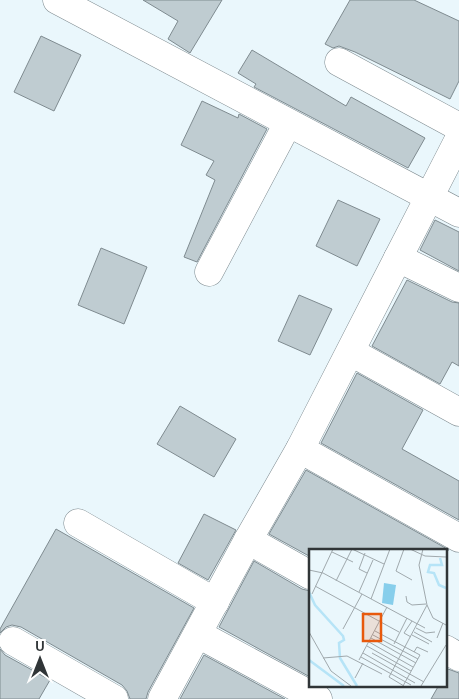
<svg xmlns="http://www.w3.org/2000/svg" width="459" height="699" font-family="'Space Grotesk',sans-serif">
	<rect width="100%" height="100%" fill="#eaf7fc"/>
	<g fill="#bfccd1" stroke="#7f8b90">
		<path d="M 143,0 L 222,0 L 190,53 L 168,39 L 178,21 Z"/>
		<path d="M 350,0 L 414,0 L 459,21 L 459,81 L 450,99 L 355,52 L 339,46 L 333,48 L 325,44 Z"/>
		<path d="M 41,36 L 81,55 L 54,111 L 14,92 Z"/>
		<path d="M 252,50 L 346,106 L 351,97 L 425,138 L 408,168 L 254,87 L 256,84 L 238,73 Z"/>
		<path d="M 202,101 L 238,118 L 239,114 L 267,129 L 197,262 L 184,257 L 215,180 L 206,175 L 214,161 L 181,145 Z"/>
		<path d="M 338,200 L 380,219 L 357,266 L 316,246 Z"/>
		<path d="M 435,220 L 459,232 L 459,271 L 420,250 Z"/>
		<path d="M 101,248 L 147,267 L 124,324 L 78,305 Z"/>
		<path d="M 407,280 L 452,302 L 459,303 L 459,366 L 452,362 L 440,384 L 372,346 Z"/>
		<path d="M 299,295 L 332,309 L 310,355 L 278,341 Z"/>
		<path d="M 357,373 L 423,410 L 402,449 L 459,481 L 459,520 L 321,443 Z"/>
		<path d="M 180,406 L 236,439 L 214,477 L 157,444 Z"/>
		<path d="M 306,470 L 449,550 L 310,550 L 309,556 L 269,534 Z"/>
		<path d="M 204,514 L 236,530 L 208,580 L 178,563 Z"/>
		<path d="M 56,529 L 194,608 L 148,692 L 146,699 L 130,699 L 127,691 L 122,685 L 21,627 L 12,625 L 6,627 L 0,633 L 0,629 Z"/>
		<path d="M 254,561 L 302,589 L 310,591 L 310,677 L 219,627 Z"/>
		<path d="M 0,649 L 5,655 L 50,680 L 39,699 L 0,699 Z"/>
		<path d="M 204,655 L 285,699 L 180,699 Z"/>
		<path d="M 448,669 L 459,673 L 459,699 L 431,699 L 439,685 L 445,685 L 445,674 Z"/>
	</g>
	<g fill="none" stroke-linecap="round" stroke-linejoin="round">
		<g stroke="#7e8a8f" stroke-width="29">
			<g id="minor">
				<path d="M 57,0 L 459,213"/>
				<path d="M 339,62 L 459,127"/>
				<path d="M 398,258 L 459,288"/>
				<path d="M 209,272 L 288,123"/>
				<path d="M 351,352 L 459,412"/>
				<path d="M 300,449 L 459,538"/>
				<path d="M 78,523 L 215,602"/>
				<path d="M 248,540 L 310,575"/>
				<path d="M 198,634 L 318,699"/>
				<path d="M 13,641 L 114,699"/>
				<path d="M 445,649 L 459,657"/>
				<path d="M 162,699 L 248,540 L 300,449 L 459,139"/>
			</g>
		</g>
		<use href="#minor" stroke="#fff" stroke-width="28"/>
	</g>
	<g transform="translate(309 549)">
		<rect width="138" height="138" fill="#eaf7fc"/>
		<path d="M 75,34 L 87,36 L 84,56 L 73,54 Z" fill="#87ceeb"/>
		<path fill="none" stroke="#b6e4f7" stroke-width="2.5" d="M 131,9 L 133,16 L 121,16 L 119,23 L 125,24 L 130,36 L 137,39M 0,43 L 6,56 L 34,87 L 35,91 L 30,94 L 31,109 L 48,137M 0,111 L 35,137"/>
		<path fill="none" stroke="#a0a9ad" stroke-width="1" d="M 95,0 L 87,22 L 103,31M 101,0 L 116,7 L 137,8M 114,0 L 110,16 L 118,56 L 124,69 L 137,76M 23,3 L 44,13M 56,4 L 50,20 L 58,24M 0,21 L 14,24 L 116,79M 27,32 L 43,0 L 75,15M 6,37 L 90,83M 50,43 L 64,11M 3,45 L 24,0M 97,47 L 98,53 L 103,56 L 117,55M 62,50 L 81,0M 107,79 L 117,84 L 126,83M 34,80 L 53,45M 66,82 L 111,106 L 94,137M 0,83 L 22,122 L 42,137M 105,83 L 123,93M 64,86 L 109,110M 103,86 L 120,95M 102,88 L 95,84 L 103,72M 62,89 L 107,114M 128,89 L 134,74M 60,93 L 104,118M 85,95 L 98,69M 58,97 L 102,122M 105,103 L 108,98 L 119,103M 54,104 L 106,134M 63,104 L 115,133M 52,108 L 102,136M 14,109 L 38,107 L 73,125M 50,111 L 78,58M 46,129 L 54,114M 95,137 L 80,128 L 118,56M 112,137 L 137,96"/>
		<path fill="#e8590c" fill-opacity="0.15" stroke="#e8590c" stroke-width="2.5" d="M 54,65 L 72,65 L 72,92 L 54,92 Z"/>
		<rect width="138" height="138" fill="none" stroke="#303537" stroke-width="2.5"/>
	</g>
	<g transform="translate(40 659)" stroke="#ffffff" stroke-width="4" paint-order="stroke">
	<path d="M0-4L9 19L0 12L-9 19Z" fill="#303537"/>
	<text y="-8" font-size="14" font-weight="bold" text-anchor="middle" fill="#303537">U</text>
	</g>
</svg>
